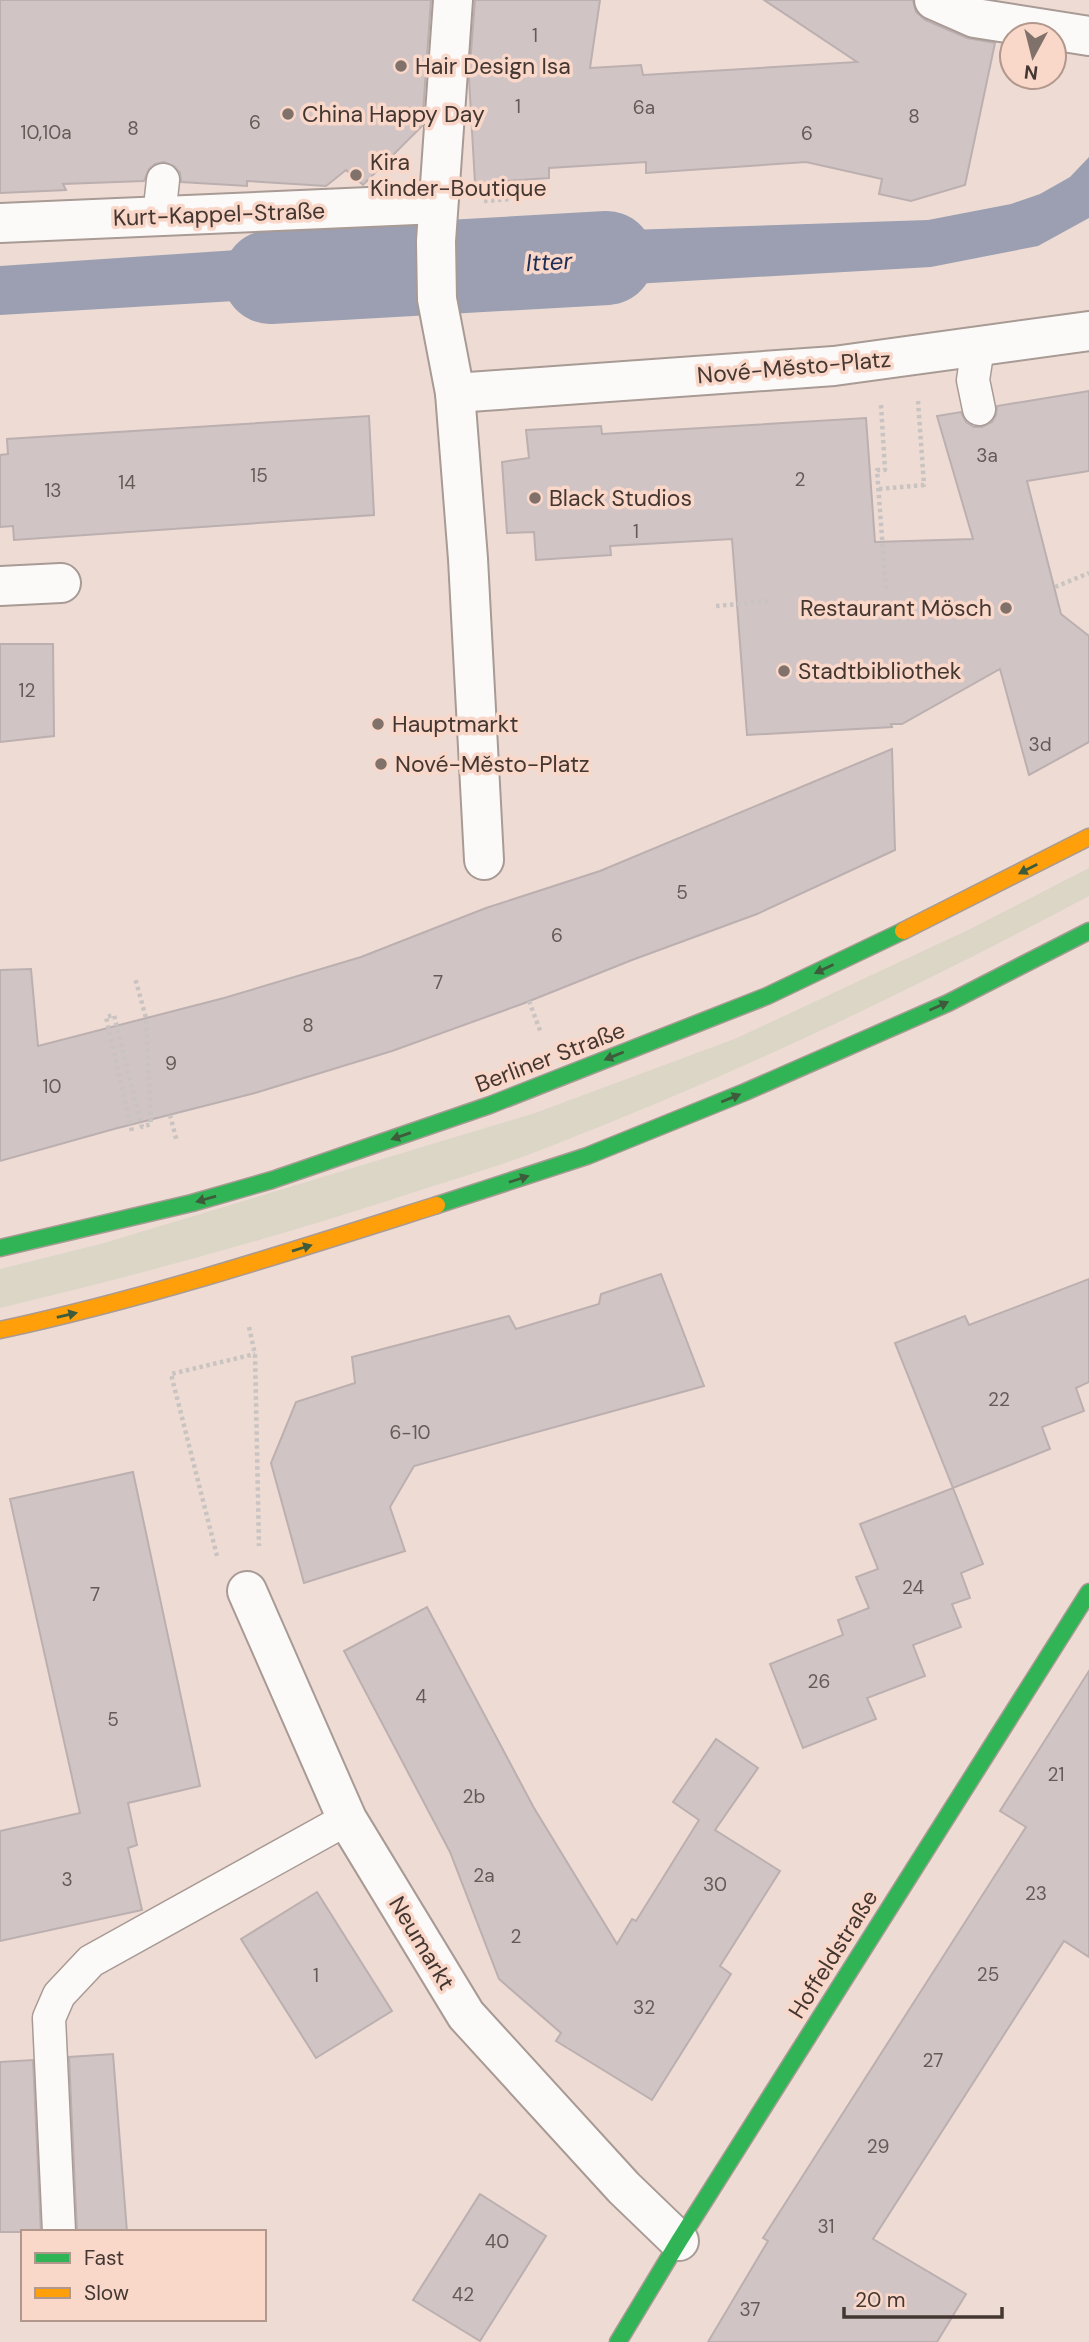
<svg xmlns="http://www.w3.org/2000/svg" width="1089" height="2342" font-family="'DM Sans',sans-serif">
	<rect width="100%" height="100%" fill="#eedcd4"/>
	<path fill="#dbd6c5" d="M 1089,868 L 1089,896 C 913,990 732,1076 546,1148 C 506,1164 464,1176 424,1189 C 284,1235 143,1274 0,1308 L 0,1269 L 104,1243 L 535,1113 L 737,1038 L 970,929 Z"/>
	<g fill="#9b9fb1">
		<path d="M 1089,157 L 1089,218 L 1038,246 L 931,267 L 478,293 L 477,235 L 928,220 L 1011,204 L 1040,194 L 1070,177 Z"/>
		<path d="M 398,239 L 402,291 L 0,315 L 0,266 Z"/>
	</g>
	<g fill="none" stroke-linecap="round" stroke-linejoin="round">
		<path stroke="#9b9fb1" stroke-width="94" d="M 270,277 L 607,258"/>
	</g>
	<g fill="#d1c4c5" stroke="#bcafb0" stroke-width="2">
		<path d="M 0,0 L 431,0 L 422,126 L 363,185 L 346,170 L 326,186 L 247,181 L 247,186 L 181,182 L 180,173 L 174,166 L 164,162 L 155,164 L 149,169 L 144,181 L 63,184 L 66,190 L 0,193 Z"/>
		<path d="M 475,0 L 600,0 L 590,68 L 641,65 L 643,75 L 857,62 L 764,0 L 913,0 L 916,12 L 925,20 L 967,38 L 995,43 L 965,185 L 911,201 L 879,194 L 882,179 L 806,162 L 646,173 L 646,162 L 549,168 L 549,178 L 475,183 L 469,79 Z"/>
		<path d="M 1089,391 L 1089,471 L 1027,481 L 1061,614 L 1089,636 L 1089,742 L 1029,775 L 1000,669 L 902,724 L 891,724 L 892,727 L 747,735 L 732,539 L 610,546 L 611,555 L 536,560 L 534,532 L 507,533 L 502,462 L 529,458 L 526,430 L 601,426 L 602,434 L 866,418 L 875,542 L 973,539 L 937,416 L 961,412 L 966,422 L 974,427 L 982,427 L 992,422 L 996,415 L 997,406 Z"/>
		<path d="M 369,416 L 374,515 L 14,540 L 13,526 L 0,527 L 0,455 L 8,454 L 7,439 Z"/>
		<path d="M 0,644 L 53,644 L 54,736 L 0,742 Z"/>
		<path d="M 892,749 L 895,850 L 757,914 L 632,960 L 522,1004 L 392,1051 L 255,1093 L 114,1129 L 0,1161 L 0,970 L 31,969 L 38,1046 L 224,998 L 361,957 L 486,908 L 600,871 Z"/>
		<path d="M 661,1274 L 704,1386 L 414,1466 L 390,1507 L 405,1551 L 304,1583 L 271,1463 L 296,1402 L 355,1383 L 352,1357 L 509,1316 L 516,1329 L 599,1304 L 601,1294 Z"/>
		<path d="M 1089,1279 L 1089,1382 L 1076,1388 L 1084,1411 L 1042,1427 L 1050,1449 L 953,1488 L 895,1343 L 965,1316 L 969,1325 Z"/>
		<path d="M 133,1472 L 200,1786 L 128,1803 L 137,1845 L 128,1848 L 142,1910 L 0,1941 L 0,1831 L 80,1813 L 10,1499 Z"/>
		<path d="M 953,1488 L 983,1564 L 961,1573 L 970,1598 L 952,1604 L 961,1627 L 913,1645 L 925,1676 L 867,1698 L 876,1719 L 803,1748 L 770,1664 L 843,1635 L 838,1620 L 869,1608 L 856,1577 L 878,1569 L 860,1524 Z"/>
		<path d="M 427,1607 L 534,1808 L 617,1944 L 632,1919 L 636,1921 L 699,1820 L 673,1802 L 716,1739 L 758,1768 L 715,1830 L 780,1871 L 720,1966 L 731,1974 L 652,2100 L 556,2041 L 561,2033 L 499,1979 L 450,1852 L 344,1651 Z"/>
		<path d="M 1089,1671 L 1089,1957 L 1064,1941 L 873,2239 L 966,2294 L 937,2342 L 708,2342 L 768,2241 L 763,2238 L 1026,1827 L 1000,1811 Z"/>
		<path d="M 317,1892 L 392,2011 L 316,2058 L 241,1939 Z"/>
		<path d="M 113,2054 L 127,2232 L 77,2232 L 69,2057 Z"/>
		<path d="M 33,2060 L 41,2232 L 0,2232 L 0,2062 Z"/>
		<path d="M 480,2194 L 546,2236 L 480,2341 L 413,2300 Z"/>
	</g>
	<g fill="none" stroke-linecap="round" stroke-linejoin="round">
		<g stroke="#a89a94" stroke-width="35">
			<g id="lane">
				<path d="M 159,216 L 163,180"/>
				<path d="M 978,347 L 973,380 L 979,409"/>
				<path d="M 59,2232 L 49,2018 L 59,1995 L 91,1961 L 347,1819"/>
			</g>
		</g>
		<g stroke="#a89a94" stroke-width="42">
			<g id="street">
				<path d="M 453,0 L 436,241 L 437,299 L 455,393 L 468,559 L 484,860"/>
				<path d="M 934,0 L 975,18 L 1089,36"/>
				<path d="M 0,223 L 438,204"/>
				<path d="M 455,393 L 834,366 L 1089,331"/>
				<path d="M 0,586 L 61,583"/>
				<path d="M 247,1591 L 347,1819 L 466,2015 L 624,2188 L 679,2241"/>
			</g>
		</g>
		<g stroke="#a89a94" stroke-width="19">
			<g id="fast">
				<path d="M 437,1205 L 587,1156 L 745,1092 L 948,1003 L 1089,931"/>
				<path d="M 0,1248 L 192,1203 L 272,1180 L 490,1105 L 767,996 L 903,931"/>
				<path d="M 618,2342 L 679,2241 L 1089,1592"/>
			</g>
		</g>
		<g stroke="#a89a94" stroke-width="19">
			<g id="slow">
				<path d="M 903,931 L 1089,837"/>
				<path d="M 0,1330 C 148,1298 292,1251 437,1205"/>
			</g>
		</g>
		<g stroke="#c9c3c1" stroke-width="4.5" stroke-dasharray="3.5 3.5" stroke-linecap="butt">
			<path d="M 484,201 L 511,199 L 512,185"/>
			<path d="M 881,405 L 885,470 L 877,470 L 886,592"/>
			<path d="M 879,489 L 924,485 L 918,401"/>
			<path d="M 1055,587 L 1089,573"/>
			<path d="M 716,606 L 771,601"/>
			<path d="M 529,1001 L 541,1033"/>
			<path d="M 170,1115 L 177,1142"/>
			<path d="M 132,1131 L 106,1017 L 114,1015 L 142,1127 L 151,1124 L 146,1018 L 135,978"/>
			<path d="M 249,1327 L 255,1354 L 259,1546"/>
			<path d="M 217,1556 L 171,1374 L 255,1354"/>
		</g>
		<use href="#lane" stroke="#fcfaf9" stroke-width="32"/>
		<use href="#street" stroke="#fcfaf9" stroke-width="38"/>
		<use href="#fast" stroke="#30b455" stroke-width="16"/>
		<use href="#slow" stroke="#ff9f0a" stroke-width="16"/>
	</g>
	<defs><path id="oneway-solid" d="M-6-.8H1V-3.2L6.5 0L1 3.2V.8H-6Z" transform="scale(1.75)"/></defs>
	<g fill="#3e5c3c">
		<use href="#oneway-solid" transform="translate(1028 869) rotate(153)"/>
		<use href="#oneway-solid" transform="translate(824 969) rotate(155)"/>
		<use href="#oneway-solid" transform="translate(939 1006) rotate(-24)"/>
		<use href="#oneway-solid" transform="translate(614 1056) rotate(158)"/>
		<use href="#oneway-solid" transform="translate(731 1098) rotate(-22)"/>
		<use href="#oneway-solid" transform="translate(401 1136) rotate(161)"/>
		<use href="#oneway-solid" transform="translate(519 1179) rotate(-18)"/>
		<use href="#oneway-solid" transform="translate(206 1199) rotate(164)"/>
		<use href="#oneway-solid" transform="translate(302 1248) rotate(-17)"/>
		<use href="#oneway-solid" transform="translate(67 1315) rotate(-13)"/>
	</g>
	<g fill="#80716a" stroke="#f9d7c9" stroke-width="2.5">
		<circle cx="401" cy="66" r="7"/>
		<circle cx="288" cy="114" r="7"/>
		<circle cx="356" cy="175" r="7"/>
		<circle cx="535" cy="498" r="7"/>
		<circle cx="1006" cy="608" r="7"/>
		<circle cx="784" cy="671" r="7"/>
		<circle cx="378" cy="724" r="7"/>
		<circle cx="381" cy="764" r="7"/>
	</g>
	<g text-anchor="middle" stroke-width="7" stroke-linejoin="round" paint-order="stroke">
		<g font-size="19" fill="#675a56">
			<text x="535" y="42">1</text>
			<text x="518" y="113">1</text>
			<text x="644" y="114">6a</text>
			<text x="914" y="123">8</text>
			<text x="255" y="129">6</text>
			<text x="133" y="135">8</text>
			<text x="46" y="139">10,10a</text>
			<text x="807" y="140">6</text>
			<text x="987" y="462">3a</text>
			<text x="259" y="482">15</text>
			<text x="800" y="486">2</text>
			<text x="127" y="489">14</text>
			<text x="53" y="497">13</text>
			<text x="636" y="538">1</text>
			<text x="27" y="697">12</text>
			<text x="1040" y="751">3d</text>
			<text x="682" y="899">5</text>
			<text x="557" y="942">6</text>
			<text x="438" y="989">7</text>
			<text x="308" y="1032">8</text>
			<text x="171" y="1070">9</text>
			<text x="52" y="1093">10</text>
			<text x="999" y="1406">22</text>
			<text x="410" y="1439">6-10</text>
			<text x="913" y="1594">24</text>
			<text x="95" y="1601">7</text>
			<text x="819" y="1688">26</text>
			<text x="421" y="1703">4</text>
			<text x="113" y="1726">5</text>
			<text x="1056" y="1781">21</text>
			<text x="474" y="1803">2b</text>
			<text x="484" y="1882">2a</text>
			<text x="67" y="1886">3</text>
			<text x="715" y="1891">30</text>
			<text x="1036" y="1900">23</text>
			<text x="516" y="1943">2</text>
			<text x="988" y="1981">25</text>
			<text x="316" y="1982">1</text>
			<text x="644" y="2014">32</text>
			<text x="933" y="2067">27</text>
			<text x="878" y="2153">29</text>
			<text x="826" y="2233">31</text>
			<text x="497" y="2248">40</text>
			<text x="463" y="2301">42</text>
			<text x="750" y="2316">37</text>
		</g>
		<g font-size="23" fill="#443731" stroke="#f9d7c9" text-anchor="start">
			<text x="415" y="74">Hair Design Isa</text>
			<text x="302" y="122">China Happy Day</text>
			<text x="370" y="170">Kira<tspan x="370" dy="26">Kinder-Boutique</tspan></text>
			<text x="549" y="506">Black Studios</text>
			<text x="992" y="616" text-anchor="end">Restaurant Mösch</text>
			<text x="798" y="679">Stadtbibliothek</text>
			<text x="392" y="732">Hauptmarkt</text>
			<text x="395" y="772">Nové-Město-Platz</text>
		</g>
		<g font-size="23" fill="#443731" stroke="#f9d7c9">
			<text transform="translate(219 214) rotate(-2)" y="8">Kurt-Kappel-Straße</text>
			<text transform="translate(794 367) rotate(-5)" y="8">Nové-Město-Platz</text>
			<text transform="translate(550 1057) rotate(-21)" y="8">Berliner Straße</text>
			<text transform="translate(422 1943) rotate(59)" y="8">Neumarkt</text>
			<text transform="translate(833 1954) rotate(-58)" y="8">Hoffeldstraße</text>
		</g>
		<g font-size="24" font-style="italic" fill="#1c2d56" stroke="#f9d7c9">
			<text transform="translate(549 262) rotate(-3)" y="8">Itter</text>
		</g>
	</g>
	<rect x="21" y="2230" width="245" height="91" fill="#f9d7c9" stroke="#b1978c" stroke-width="2"/>
	<rect x="35" y="2253" width="35" height="10" fill="#30b455" stroke="#b1978c" stroke-width="2"/>
	<text x="84" y="2265" font-size="21" fill="#443731">Fast</text>
	<rect x="35" y="2288" width="35" height="10" fill="#ff9f0a" stroke="#b1978c" stroke-width="2"/>
	<text x="84" y="2300" font-size="21" fill="#443731">Slow</text>
	<g transform="translate(1033 56) rotate(187)"><circle r="33" fill="#f9d7c9" stroke="#b1978c" stroke-width="2"/>
	<path d="M0-5L12 26L0 18L-12 26Z" fill="#80716a"/>
	<text y="-10" font-size="19" font-weight="bold" text-anchor="middle" fill="#443731">N</text>
	</g>
	<path d="M844 2307v10h158v-10" fill="none" stroke="#443731" stroke-width="3.5"/>
	<text x="855" y="2307" font-size="21" fill="#443731" stroke="#f9d7c9" stroke-width="5" paint-order="stroke">20 m</text>
</svg>
